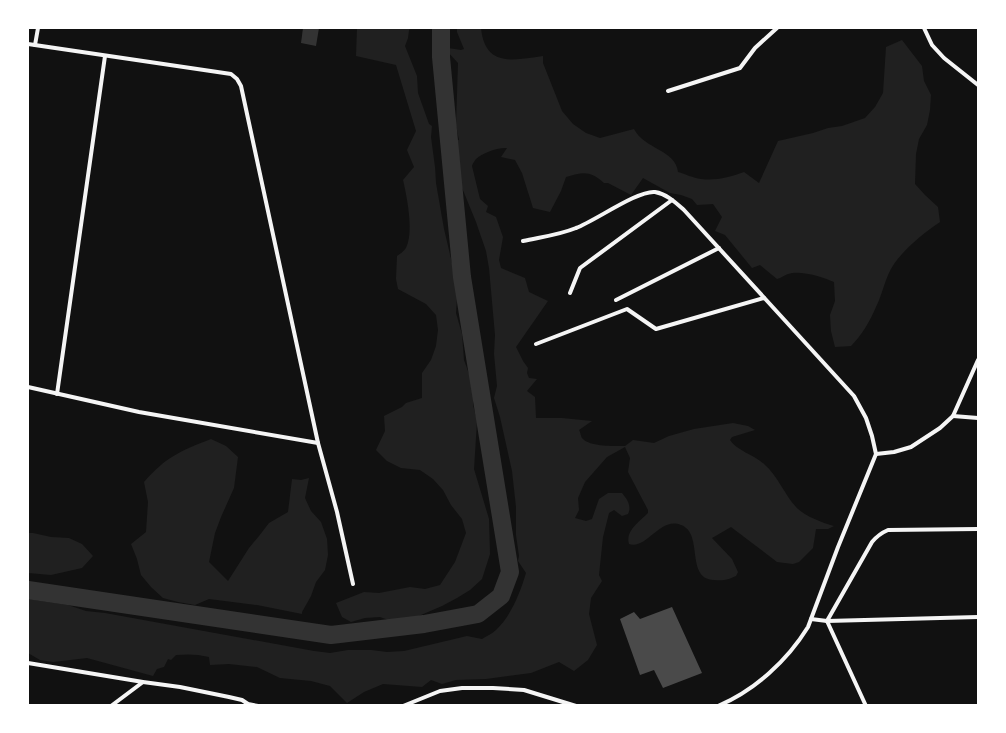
<svg xmlns="http://www.w3.org/2000/svg" width="1006" height="733" font-family="Literata,serif">
	<rect width="100%" height="100%" fill="#111"/>
	<g fill="#202020">
		<path d="M 357,28 L 411,28 L 409,30 L 408,38 L 405,46 L 417,76 L 418,93 L 429,124 L 432,126 L 431,137 L 435,167 L 436,183 L 444,229 L 452,263 L 457,298 L 456,313 L 462,334 L 464,360 L 473,385 L 473,405 L 477,421 L 474,469 L 489,519 L 490,554 L 482,579 L 470,590 L 457,598 L 442,606 L 400,624 L 380,617 L 365,618 L 351,622 L 342,617 L 336,603 L 364,592 L 379,593 L 410,587 L 425,589 L 440,585 L 455,562 L 466,533 L 462,519 L 451,505 L 443,490 L 433,479 L 420,470 L 401,468 L 387,461 L 376,450 L 385,431 L 384,416 L 402,407 L 406,403 L 422,398 L 422,373 L 431,360 L 436,346 L 438,330 L 436,315 L 426,304 L 398,289 L 396,279 L 397,256 C 400,254 404,251 406,248 C 414,232 407,197 403,180 L 414,167 L 407,150 L 416,131 L 396,65 L 356,56 Z"/>
		<path d="M 457,28 L 481,28 C 485,68 514,60 543,56 L 543,63 L 562,111 L 573,124 L 586,133 L 600,138 L 634,129 C 644,149 676,150 678,172 C 685,174 693,178 701,179 C 716,181 730,177 744,172 L 759,183 L 778,141 L 813,133 L 828,128 L 842,126 L 865,118 L 875,107 L 883,93 L 886,47 L 902,40 L 922,66 L 924,81 L 931,95 L 930,110 L 927,125 L 919,139 L 916,154 L 915,184 L 925,195 L 938,207 L 940,222 C 924,233 905,248 894,264 C 885,277 883,293 876,307 C 870,321 862,335 851,346 L 835,347 L 831,331 L 830,315 L 835,301 L 834,282 C 822,277 801,270 788,274 C 785,275 781,278 777,279 L 760,265 L 752,268 L 725,235 L 715,231 L 722,217 L 713,204 L 697,205 L 692,199 L 681,195 L 670,193 L 643,178 L 631,195 L 608,183 L 604,183 C 590,170 583,172 566,177 L 561,191 L 550,212 L 533,208 L 522,173 L 515,160 L 501,157 L 507,148 C 498,147 482,153 476,159 C 475,160 472,165 472,166 L 480,199 L 488,206 L 486,212 L 496,217 L 503,237 L 499,260 L 501,268 L 525,278 L 529,292 L 548,301 L 516,347 L 523,361 L 528,368 L 527,373 L 529,378 L 537,379 L 527,391 L 535,397 L 536,418 L 562,418 L 592,421 L 579,430 C 580,431 581,437 582,438 C 589,447 615,446 625,446 L 633,440 L 654,443 L 669,436 L 694,429 L 733,423 L 748,426 L 755,430 L 732,437 L 730,440 C 736,450 754,455 764,464 C 778,476 784,494 796,507 C 804,516 823,523 834,526 L 828,529 L 816,529 L 813,548 L 799,562 L 793,564 L 777,562 L 731,527 L 712,538 L 732,559 L 738,572 L 736,576 C 727,580 724,581 714,580 C 685,579 704,533 681,525 C 660,516 647,550 629,544 C 625,531 639,522 648,513 L 648,510 L 628,472 L 630,458 L 625,447 L 607,457 L 585,482 L 578,498 L 579,510 L 575,518 L 586,521 L 592,519 L 599,499 L 608,493 L 622,493 C 627,499 632,506 628,514 L 622,516 L 614,510 L 609,513 L 603,537 L 599,575 L 602,581 L 591,598 L 589,614 L 597,645 L 588,660 L 574,671 L 559,662 L 531,673 L 486,679 L 456,680 L 442,684 L 431,680 L 422,687 L 383,684 L 364,692 L 347,703 L 330,686 L 311,681 L 280,678 L 257,667 L 229,664 L 210,665 L 209,657 C 197,654 188,654 176,655 L 171,660 L 168,659 L 164,667 L 157,669 L 153,676 L 87,658 L 53,662 L 40,660 L 28,653 L 28,599 L 68,605 L 86,611 L 105,613 L 314,651 L 330,653 L 348,650 L 371,650 L 387,652 L 404,651 L 467,636 L 482,639 C 486,636 492,634 496,630 C 511,616 520,593 526,573 L 518,561 L 519,556 L 516,535 L 516,507 L 512,471 L 500,417 L 494,398 L 497,386 L 494,354 L 495,335 L 489,268 L 486,251 L 476,222 L 458,178 L 458,162 L 453,139 L 459,140 L 456,125 L 458,63 L 446,50 L 448,48 L 461,50 L 464,49 L 457,32 Z"/>
		<path d="M 211,439 L 226,446 L 238,457 L 234,488 L 221,517 L 215,533 L 209,562 L 228,581 L 249,548 L 259,536 L 269,523 L 288,512 L 292,479 L 301,480 L 309,478 L 305,498 L 311,511 L 321,522 L 327,539 L 328,555 L 325,570 L 316,582 L 311,596 L 302,612 L 302,614 L 257,605 L 209,599 L 195,605 L 178,602 L 163,598 L 151,587 L 141,575 L 137,559 L 131,544 L 146,532 L 148,502 L 144,482 C 166,457 180,451 211,439 Z"/>
		<path d="M 28,533 L 33,533 L 51,537 L 69,538 L 82,544 L 93,556 L 82,568 L 51,575 L 28,573 Z"/>
	</g>
	<path fill="#333" d="M 303,28 L 319,28 L 316,46 L 301,43 Z"/>
	<g fill="none" stroke-linecap="round" stroke-linejoin="round">
		<path stroke="#333" stroke-width="18" d="M 28,590 L 331,635 L 424,624 L 478,614 L 501,596 L 510,572 L 462,277 L 441,57 L 441,28"/>
	</g>
	<path fill="#4a4a4a" d="M 672,607 L 702,673 L 663,688 L 654,670 L 640,675 L 620,619 L 634,612 L 640,619 Z"/>
	<g fill="none" stroke-linecap="round" stroke-linejoin="round">
		<g stroke="#f5f5f5" stroke-width="4">
			<path d="M 924,28 L 932,45 L 944,58 L 978,85"/>
			<path d="M 28,44 L 231,74 L 237,79 L 241,86 L 318,443 L 337,512 L 353,584"/>
			<path d="M 35,45 L 38,28"/>
			<path d="M 668,91 L 740,68 L 755,48 L 777,28"/>
			<path d="M 523,241 C 541,237 559,235 576,228 C 595,221 638,190 655,192 C 667,194 676,203 684,210 L 854,396 L 866,418 L 872,436 L 876,454 L 838,547 L 808,627 C 787,661 755,690 718,706"/>
			<path d="M 570,293 L 580,268 L 672,200"/>
			<path d="M 616,300 L 719,248"/>
			<path d="M 536,344 L 627,309 L 656,329 L 764,298"/>
			<path d="M 28,387 L 139,412 L 318,443"/>
			<path d="M 57,394 L 105,56"/>
			<path d="M 953,416 L 978,418"/>
			<path d="M 876,454 L 894,452 L 911,447 L 940,428 L 953,416 L 978,360"/>
			<path d="M 811,619 L 827,621 L 978,617"/>
			<path d="M 827,621 L 872,542 C 877,536 881,533 888,530 L 978,529"/>
			<path d="M 827,621 L 866,706"/>
			<path d="M 28,663 L 143,682 L 180,687 L 229,697 L 242,700 L 248,704 L 258,706"/>
			<path d="M 111,706 L 143,682"/>
			<path d="M 403,706 L 440,691 L 462,688 L 493,688 L 524,690 L 576,706"/>
		</g>
	</g>
	<rect width="1006" height="733" fill="none" stroke="#ffffff" stroke-width="58"/>
</svg>
